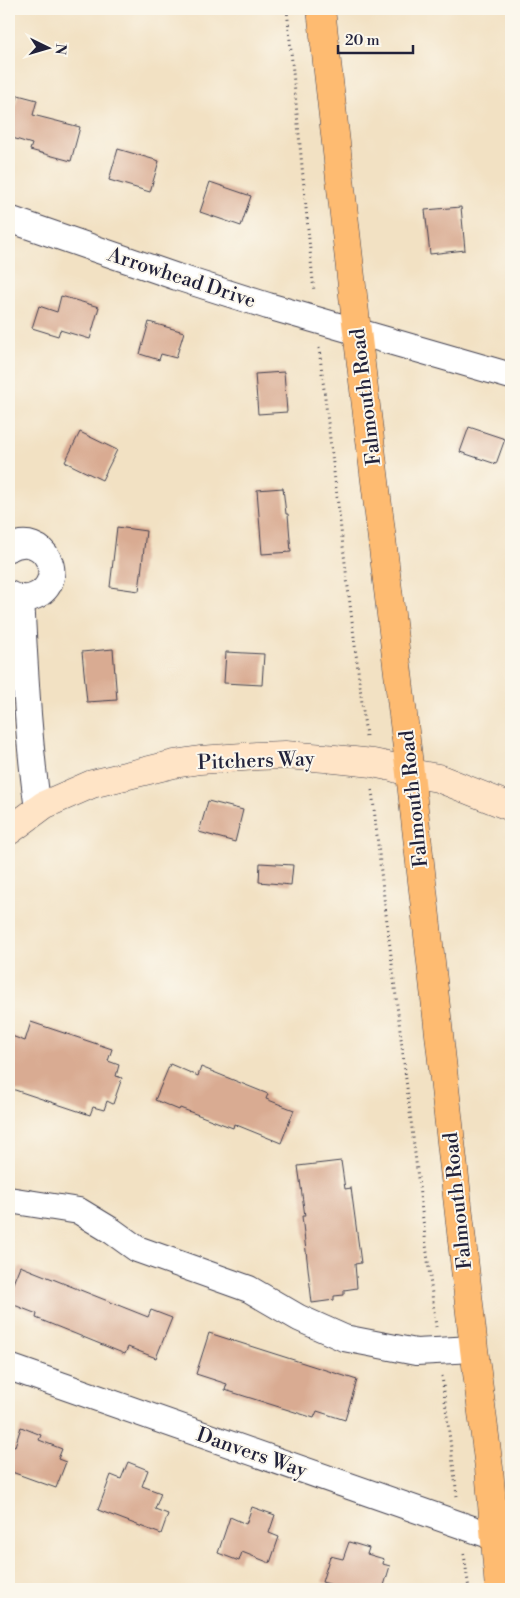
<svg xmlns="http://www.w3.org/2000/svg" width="520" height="1598" font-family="'Libre Bodoni',serif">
	<rect width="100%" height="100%" fill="#fbf7ec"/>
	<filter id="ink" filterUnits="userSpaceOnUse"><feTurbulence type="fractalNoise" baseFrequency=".02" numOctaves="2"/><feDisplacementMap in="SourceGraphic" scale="10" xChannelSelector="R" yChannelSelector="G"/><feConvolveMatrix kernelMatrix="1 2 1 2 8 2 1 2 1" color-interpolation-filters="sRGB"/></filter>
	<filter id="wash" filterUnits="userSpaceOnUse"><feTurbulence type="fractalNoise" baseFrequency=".0096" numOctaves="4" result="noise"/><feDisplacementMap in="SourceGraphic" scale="20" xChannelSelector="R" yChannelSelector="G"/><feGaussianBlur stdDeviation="1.12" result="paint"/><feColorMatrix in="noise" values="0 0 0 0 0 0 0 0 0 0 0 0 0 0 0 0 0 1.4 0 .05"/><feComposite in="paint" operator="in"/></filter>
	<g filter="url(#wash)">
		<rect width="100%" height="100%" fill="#f2e1c3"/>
		<g id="blocks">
			<g fill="#d9ab92">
				<path d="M 18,95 L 37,100 L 33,115 L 80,127 L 71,161 L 30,150 L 32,144 L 9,137 L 9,130 Z"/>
				<path d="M 118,149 L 159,161 L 150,192 L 109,180 Z"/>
				<path d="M 210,182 L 251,196 L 241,226 L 200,212 Z"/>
				<path d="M 461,207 L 465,250 L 430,254 L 425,210 Z"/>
				<path d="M 61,296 L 99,307 L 90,339 L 60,330 L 58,336 L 32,328 L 39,306 L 57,312 Z"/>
				<path d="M 149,322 L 184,332 L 176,358 L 161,354 L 159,360 L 140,354 Z"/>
				<path d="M 284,372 L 287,412 L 258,414 L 255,374 Z"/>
				<path d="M 469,427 L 505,439 L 496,464 L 460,452 Z"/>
				<path d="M 80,432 L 117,450 L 102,480 L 65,462 Z"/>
				<path d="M 283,488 L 286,514 L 288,514 L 291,552 L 262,554 L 257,490 Z"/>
				<path d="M 117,527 L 146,531 L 139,591 L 110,587 Z"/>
				<path d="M 113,649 L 117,700 L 87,702 L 82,652 Z"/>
				<path d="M 226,652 L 264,654 L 262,685 L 224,683 Z"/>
				<path d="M 208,801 L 243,810 L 235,842 L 199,832 Z"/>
				<path d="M 260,863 L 293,865 L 291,885 L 259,882 Z"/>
				<path d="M 31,1022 L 112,1049 L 108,1061 L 119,1065 L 116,1076 L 122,1078 L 113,1104 L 107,1101 L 104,1110 L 93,1107 L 90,1115 L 9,1088 L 9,1035 L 25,1041 Z"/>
				<path d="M 170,1064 L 198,1076 L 201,1067 L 268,1094 L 266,1099 L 294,1110 L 281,1143 L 234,1124 L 233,1128 L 180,1108 L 179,1110 L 155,1100 Z"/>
				<path d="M 341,1161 L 345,1189 L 351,1188 L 361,1263 L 355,1264 L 357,1288 L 344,1290 L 344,1295 L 334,1296 L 334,1300 L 312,1303 L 302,1216 L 305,1216 L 298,1166 Z"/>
				<path d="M 20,1266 L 148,1317 L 151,1310 L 172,1318 L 156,1358 L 128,1347 L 125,1354 L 36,1318 L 37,1314 L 9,1303 L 9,1293 Z"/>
				<path d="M 209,1333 L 357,1380 L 345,1420 L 317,1411 L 314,1418 L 225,1390 L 227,1384 L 196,1374 Z"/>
				<path d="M 21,1427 L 41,1435 L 39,1440 L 62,1449 L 58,1459 L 66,1462 L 56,1488 L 9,1471 L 9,1444 L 15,1446 Z"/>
				<path d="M 128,1462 L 148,1470 L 142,1486 L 161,1493 L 155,1509 L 168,1514 L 161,1534 L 98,1510 L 111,1475 L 121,1479 Z"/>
				<path d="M 252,1507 L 275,1515 L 269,1533 L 279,1537 L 270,1563 L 242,1552 L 239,1561 L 218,1553 L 230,1517 L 246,1524 Z"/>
				<path d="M 349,1542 L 369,1548 L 367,1554 L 384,1559 L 383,1564 L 390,1566 L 383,1589 L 347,1589 L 322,1582 L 330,1556 L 343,1559 Z"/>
			</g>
		</g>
	</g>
	<g filter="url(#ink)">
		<use href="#blocks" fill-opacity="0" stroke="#413f4f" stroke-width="1"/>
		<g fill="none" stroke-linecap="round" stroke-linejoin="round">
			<g stroke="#413f4f" stroke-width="28">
				<g id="minor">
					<path d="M 9,219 L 177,277 L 268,306 L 511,376"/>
					<path d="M 9,548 C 45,529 69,581 35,596 C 26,600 17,599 9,594"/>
					<path d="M 21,598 C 25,669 28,739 38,809"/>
					<path d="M 9,1200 L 79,1211 L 112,1231 L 137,1249 L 249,1289 L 299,1318 L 344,1338 L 416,1352 L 474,1349"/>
					<path d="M 9,1367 L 495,1537"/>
				</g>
			</g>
			<g stroke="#413f4f" stroke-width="29">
				<path id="secondary" d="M 9,831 L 44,805 L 92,784 L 174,764 L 200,760 L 257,756 L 285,755 L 325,758 L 373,763 L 392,767 L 410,773 L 438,778 L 511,807"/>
			</g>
			<g stroke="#413f4f" stroke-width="29">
				<path id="primary" d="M 321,9 L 357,331 L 410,773 L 474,1349 L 489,1468 L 499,1589"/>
			</g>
			<g stroke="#413f4f" stroke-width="3" stroke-dasharray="1 4" stroke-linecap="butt">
				<path d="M 287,9 L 314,292"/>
				<path d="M 319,348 L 366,736"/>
				<path d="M 372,790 L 382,881 L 436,1327"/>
				<path d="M 442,1376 L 457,1496"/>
				<path d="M 464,1554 L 469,1589"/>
			</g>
			<use href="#minor" stroke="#fff" stroke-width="26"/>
			<use href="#secondary" stroke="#ffe4c6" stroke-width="28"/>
			<use href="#primary" stroke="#febb71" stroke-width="28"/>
		</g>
	</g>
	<g text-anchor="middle" stroke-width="4" stroke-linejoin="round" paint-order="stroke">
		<g font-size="20" fill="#22223b" stroke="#fbf7ec">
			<text transform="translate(182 277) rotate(18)" y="7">Arrowhead Drive</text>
			<text transform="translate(365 397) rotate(-97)" y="7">Falmouth Road</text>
			<text transform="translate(256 760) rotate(-2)" y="7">Pitchers Way</text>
			<text transform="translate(413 799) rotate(-96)" y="7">Falmouth Road</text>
			<text transform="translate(457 1201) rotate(-96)" y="7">Falmouth Road</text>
			<text transform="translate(252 1452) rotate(19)" y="7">Danvers Way</text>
		</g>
	</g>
	<rect width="520" height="1598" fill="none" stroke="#fbf7ec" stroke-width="30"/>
	<g transform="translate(48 48) rotate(95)" stroke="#fbf7ec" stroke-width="4" paint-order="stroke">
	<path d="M0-4L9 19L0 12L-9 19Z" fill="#22223b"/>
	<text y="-8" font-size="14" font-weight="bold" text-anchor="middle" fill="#22223b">N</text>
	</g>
	<path d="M338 45v8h75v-8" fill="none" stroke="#22223b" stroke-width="2.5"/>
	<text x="345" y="45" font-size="15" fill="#22223b" stroke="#fbf7ec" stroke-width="4" paint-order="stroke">20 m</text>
</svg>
